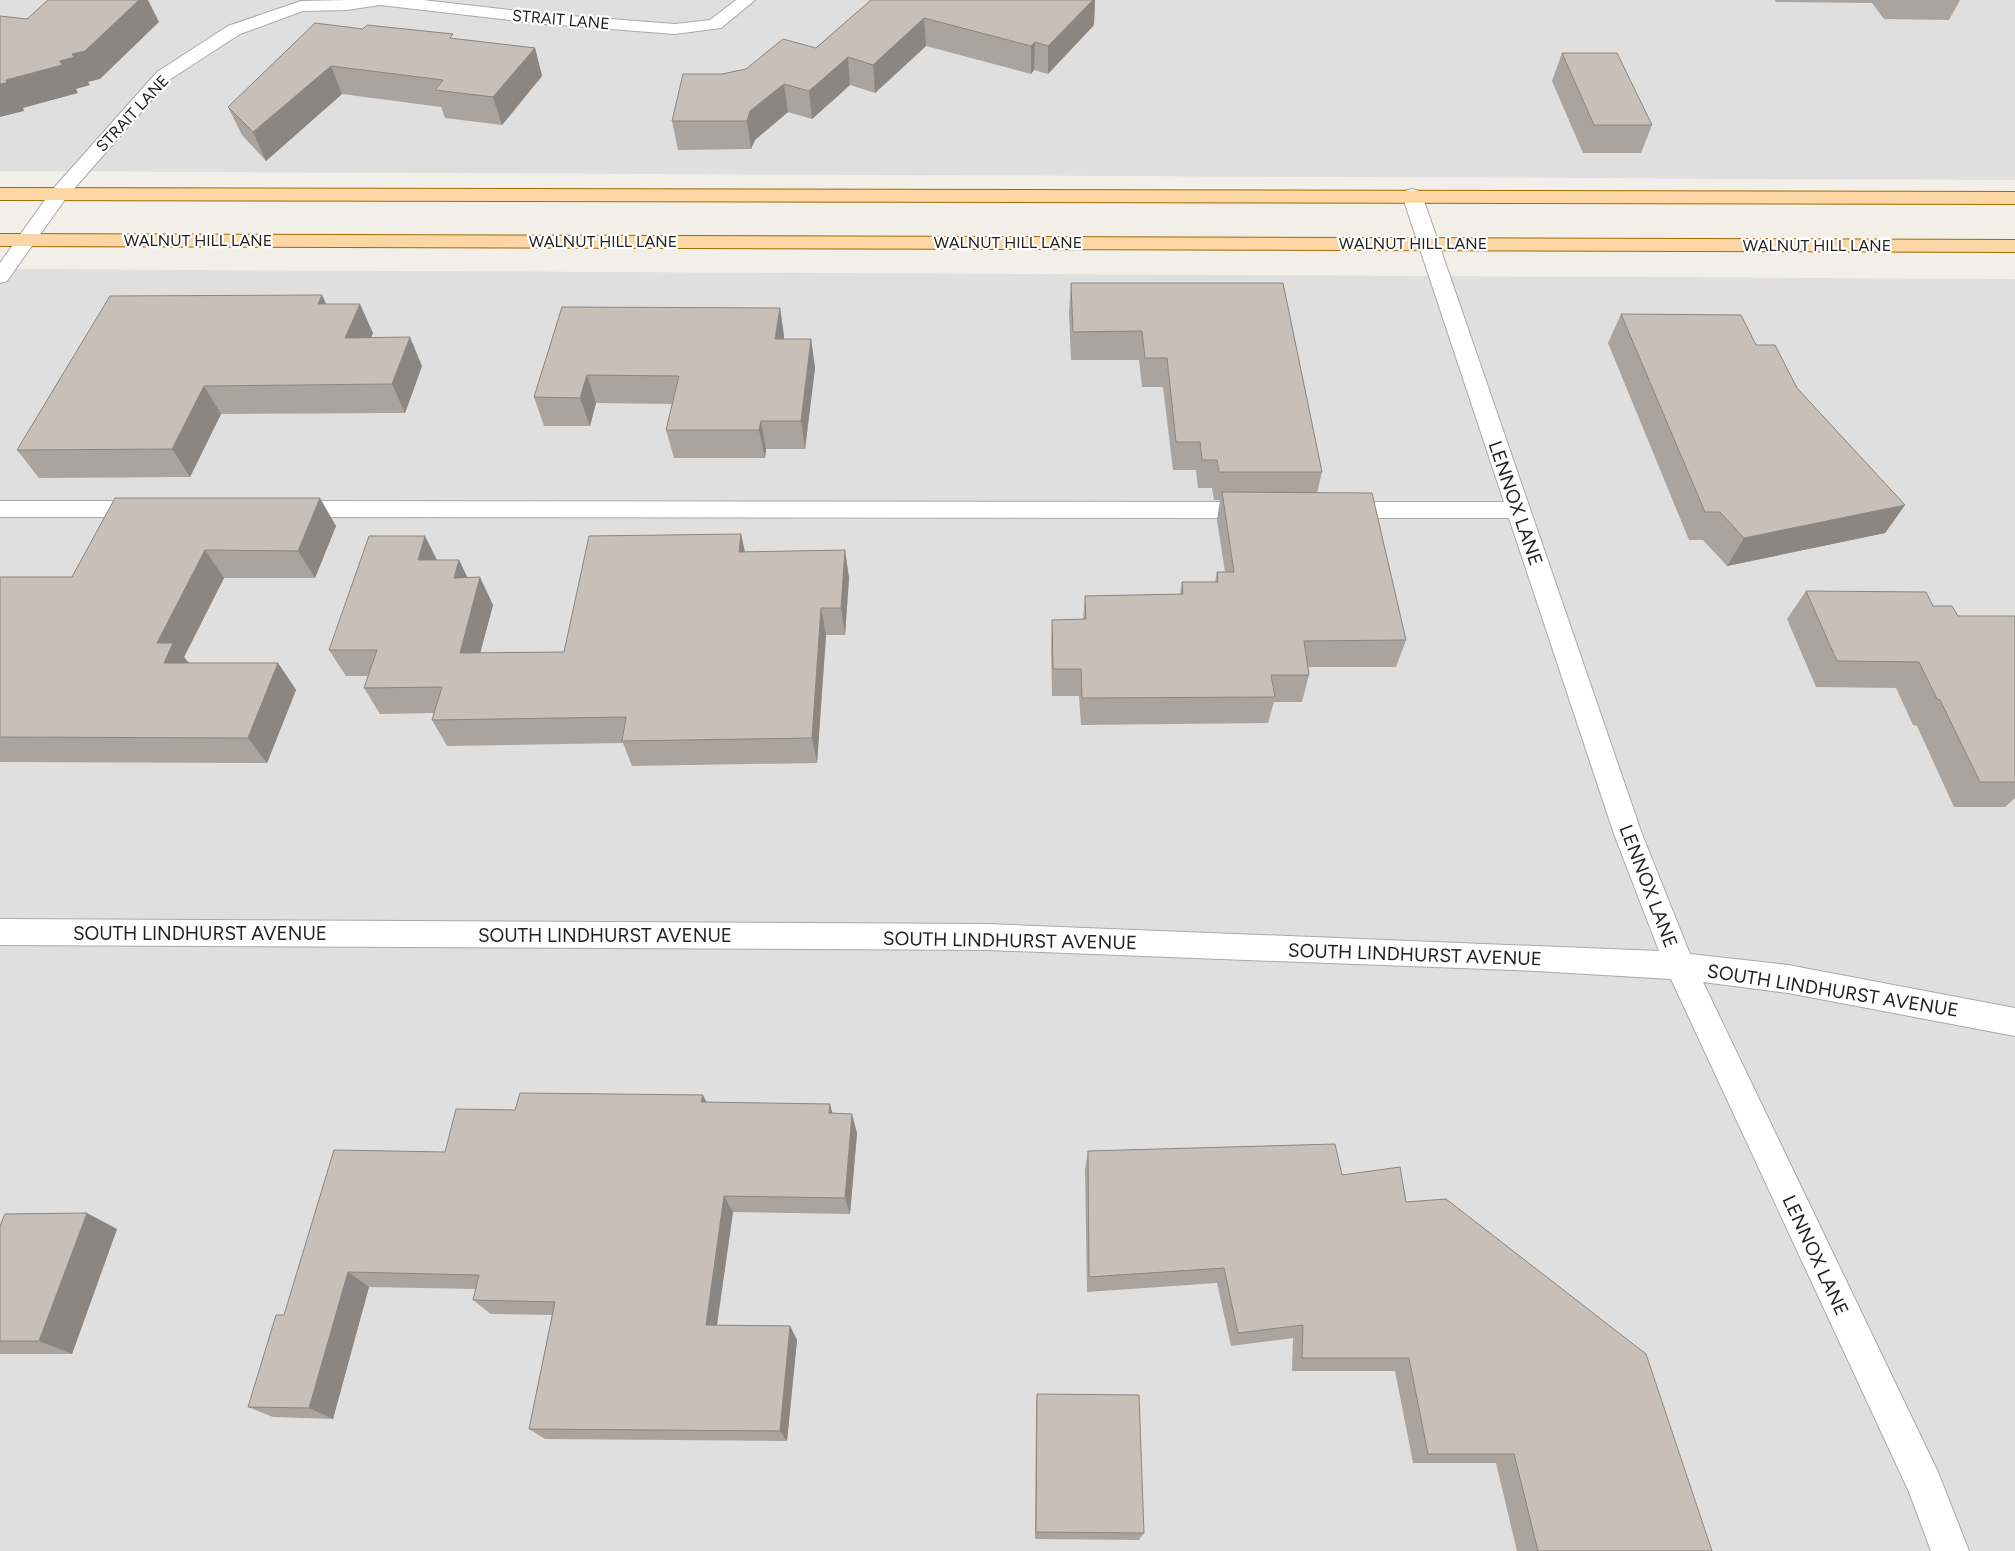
<svg xmlns="http://www.w3.org/2000/svg" width="2015" height="1551" font-family="Figtree,sans-serif">
	<rect width="100%" height="100%" fill="#f2efe9"/>
	<g fill="#e0dfdf">
		<path d="M 0,0 L 2015,0 L 2015,180 L 0,171 Z"/>
		<path d="M 0,269 L 2015,279 L 2015,1551 L 0,1551 Z"/>
	</g>
	<g fill="none" stroke-linecap="round" stroke-linejoin="round">
		<g stroke="#a9a9a9" stroke-width="2">
			<g id="minor">
				<path d="M 347,0 L 423,0 L 545,14 L 675,24 L 710,20 L 736,0 L 755,0 L 721,28 L 675,34 L 545,24 L 380,5 L 347,10 L 303,11 L 240,34 L 169,80 L 66,198 L 7,281 L 0,283 L 0,263 L 52,190 L 157,72 L 228,26 L 301,1 Z"/>
				<path d="M 1412,189 L 1419,191 L 1422,195 L 1642,834 L 1690,954 L 1788,965 L 2015,1008 L 2015,1036 L 1788,993 L 1703,982 L 1938,1472 L 1969,1551 L 1931,1551 L 1909,1492 L 1671,979 L 1536,971 L 988,950 L 0,945 L 0,919 L 988,924 L 1659,951 L 1614,834 L 1509,518 L 1339,518 L 1331,516 L 1327,510 L 1331,504 L 1339,502 L 1504,502 L 1402,195 L 1405,191 Z"/>
				<path d="M 0,501 L 146,501 L 154,503 L 158,509 L 154,515 L 146,517 L 0,517 Z"/>
				<path d="M 289,501 L 1256,502 L 1264,504 L 1268,510 L 1264,516 L 1256,518 L 289,517 L 281,515 L 277,509 L 281,503 Z"/>
			</g>
		</g>
		<g stroke="#a06b00" stroke-width="2">
			<g id="major">
				<path d="M 0,188 L 2015,192 L 2015,204 L 0,200 Z"/>
				<path d="M 0,234 L 2015,240 L 2015,252 L 0,246 Z"/>
			</g>
		</g>
		<use href="#minor" fill="#fff" fill-rule="evenodd"/>
		<use href="#major" fill="#fcd6a4" fill-rule="evenodd"/>
	</g>
	<g fill="#aba49e">
		<path d="M 871,0 L 1095,0 L 1094,25 L 1048,74 L 1034,70 L 1031,74 L 926,46 L 875,93 L 850,85 L 812,119 L 788,112 L 755,140 L 751,149 L 678,150 L 672,121 L 722,74 L 746,69 L 816,48 Z"/>
		<path d="M 1775,0 L 1960,0 L 1949,20 L 1884,19 L 1872,3 L 1776,2 Z"/>
		<path d="M 363,29 L 455,39 L 535,48 L 542,76 L 502,125 L 445,118 L 441,107 L 342,94 L 266,161 L 242,135 L 228,107 Z"/>
		<path d="M 1562,53 L 1652,125 L 1641,153 L 1583,153 L 1552,81 Z"/>
		<path d="M 1071,283 L 1283,283 L 1322,472 L 1317,493 L 1406,640 L 1396,667 L 1308,667 L 1309,675 L 1302,702 L 1274,702 L 1268,723 L 1081,725 L 1079,696 L 1052,696 L 1051,646 L 1052,620 L 1083,619 L 1085,596 L 1180,594 L 1182,582 L 1215,582 L 1217,572 L 1225,572 L 1217,520 L 1220,500 L 1214,500 L 1212,488 L 1198,488 L 1196,470 L 1173,470 L 1163,387 L 1142,387 L 1139,360 L 1071,360 L 1069,312 Z"/>
		<path d="M 326,304 L 373,333 L 371,338 L 422,366 L 405,413 L 221,414 L 190,477 L 39,478 L 17,450 Z"/>
		<path d="M 562,307 L 780,308 L 784,336 L 784,339 L 811,339 L 815,368 L 805,449 L 766,449 L 765,458 L 674,458 L 666,430 L 672,404 L 596,403 L 590,426 L 544,426 L 534,397 Z"/>
		<path d="M 1621,314 L 1756,345 L 1905,505 L 1885,533 L 1727,566 L 1703,540 L 1689,540 L 1608,343 Z"/>
		<path d="M 115,498 L 336,526 L 315,578 L 224,578 L 184,657 L 189,663 L 278,663 L 296,690 L 267,763 L 0,762 L 0,577 L 72,577 Z"/>
		<path d="M 741,534 L 745,552 L 845,550 L 849,578 L 845,635 L 826,635 L 817,763 L 632,766 L 623,743 L 447,746 L 432,720 L 434,713 L 380,714 L 364,688 L 368,676 L 346,676 L 329,650 L 437,560 L 459,560 L 467,578 L 493,605 L 480,653 L 564,652 Z"/>
		<path d="M 1806,591 L 1933,606 L 1958,616 L 2015,616 L 2015,798 L 2005,807 L 1954,807 L 1917,726 L 1913,725 L 1896,688 L 1816,687 L 1787,619 Z"/>
		<path d="M 707,1102 L 832,1113 L 857,1133 L 850,1214 L 733,1212 L 717,1325 L 790,1326 L 797,1340 L 787,1441 L 545,1439 L 529,1429 L 552,1315 L 491,1314 L 473,1300 L 476,1289 L 369,1287 L 333,1419 L 273,1417 L 248,1407 L 284,1315 L 445,1152 L 515,1110 Z"/>
		<path d="M 1088,1151 L 1342,1175 L 1406,1202 L 1712,1551 L 1517,1551 L 1496,1463 L 1413,1463 L 1395,1371 L 1292,1371 L 1293,1338 L 1231,1346 L 1217,1283 L 1087,1292 L 1085,1169 Z"/>
		<path d="M 0,1226 L 117,1229 L 72,1354 L 0,1354 Z"/>
		<path d="M 1037,1394 L 1144,1533 L 1139,1540 L 1035,1539 L 1036,1405 Z"/>
	</g>
	<g fill="#8b8681">
		<path d="M 139,0 L 148,0 L 159,22 L 100,79 L 88,82 L 90,85 L 76,89 L 78,93 L 23,108 L 24,111 L 0,117 L 0,84 L 6,80 L 60,61 L 72,54 Z"/>
		<path d="M 1093,0 L 1095,0 L 1094,25 L 1048,74 L 1048,46 Z"/>
		<path d="M 924,18 L 926,46 L 875,93 L 873,65 Z"/>
		<path d="M 1035,42 L 1034,70 L 1031,74 L 1031,46 Z"/>
		<path d="M 535,48 L 542,76 L 502,125 L 493,97 Z"/>
		<path d="M 848,57 L 850,85 L 812,119 L 809,91 Z"/>
		<path d="M 331,66 L 342,94 L 266,161 L 253,132 Z"/>
		<path d="M 784,84 L 788,112 L 755,140 L 751,149 L 747,121 L 750,111 Z"/>
		<path d="M 322,295 L 336,324 L 318,304 Z"/>
		<path d="M 360,304 L 373,333 L 359,366 L 345,338 Z"/>
		<path d="M 780,308 L 784,336 L 780,368 L 775,339 Z"/>
		<path d="M 410,337 L 422,366 L 405,413 L 392,384 Z"/>
		<path d="M 811,339 L 815,368 L 805,449 L 801,421 Z"/>
		<path d="M 587,375 L 596,403 L 590,426 L 580,398 Z"/>
		<path d="M 204,386 L 221,414 L 190,477 L 172,449 Z"/>
		<path d="M 761,421 L 766,449 L 765,458 L 759,430 Z"/>
		<path d="M 320,498 L 336,526 L 315,578 L 298,551 Z"/>
		<path d="M 1905,505 L 1885,533 L 1727,566 L 1744,538 Z"/>
		<path d="M 741,534 L 747,562 L 739,552 Z"/>
		<path d="M 425,536 L 439,564 L 418,560 Z"/>
		<path d="M 205,550 L 224,578 L 184,657 L 194,669 L 164,663 L 157,643 Z"/>
		<path d="M 845,550 L 849,578 L 845,635 L 841,608 Z"/>
		<path d="M 459,560 L 472,587 L 454,578 Z"/>
		<path d="M 480,577 L 493,605 L 473,680 L 460,653 Z"/>
		<path d="M 821,608 L 826,635 L 817,763 L 812,738 Z"/>
		<path d="M 278,663 L 296,690 L 267,763 L 248,738 Z"/>
		<path d="M 703,1095 L 712,1113 L 701,1102 Z"/>
		<path d="M 830,1104 L 835,1123 L 829,1113 Z"/>
		<path d="M 852,1114 L 857,1133 L 850,1214 L 845,1198 Z"/>
		<path d="M 724,1196 L 733,1212 L 715,1338 L 706,1325 Z"/>
		<path d="M 87,1213 L 117,1229 L 72,1354 L 39,1341 Z"/>
		<path d="M 348,1272 L 369,1287 L 333,1419 L 309,1408 Z"/>
		<path d="M 790,1326 L 797,1340 L 787,1441 L 780,1431 Z"/>
	</g>
	<g fill="#c7bfb8" stroke="#8b8681">
		<path d="M 48,0 L 139,0 L 85,51 L 72,54 L 74,57 L 60,61 L 62,65 L 6,80 L 7,83 L 0,84 L 0,16 L 27,19 Z"/>
		<path d="M 871,0 L 1093,0 L 1048,46 L 1035,42 L 1031,46 L 924,18 L 873,65 L 848,57 L 809,91 L 784,84 L 750,111 L 747,121 L 672,121 L 683,74 L 722,74 L 746,69 L 783,39 L 816,48 Z"/>
		<path d="M 315,23 L 363,29 L 367,25 L 453,34 L 450,38 L 535,48 L 493,97 L 435,90 L 443,80 L 331,66 L 253,132 L 228,107 Z"/>
		<path d="M 1562,53 L 1617,53 L 1652,125 L 1594,125 Z"/>
		<path d="M 1071,283 L 1283,283 L 1322,472 L 1219,472 L 1217,460 L 1202,460 L 1200,442 L 1176,442 L 1167,358 L 1145,358 L 1142,331 L 1073,332 Z"/>
		<path d="M 322,295 L 318,304 L 360,304 L 345,338 L 410,337 L 392,384 L 204,386 L 172,449 L 17,450 L 110,296 Z"/>
		<path d="M 562,307 L 780,308 L 775,339 L 811,339 L 801,421 L 761,421 L 759,430 L 666,430 L 679,376 L 587,375 L 580,398 L 534,397 Z"/>
		<path d="M 1621,314 L 1741,315 L 1756,345 L 1775,345 L 1797,388 L 1905,505 L 1744,538 L 1720,512 L 1705,512 Z"/>
		<path d="M 1222,492 L 1372,493 L 1406,640 L 1304,641 L 1309,675 L 1271,675 L 1275,697 L 1082,698 L 1081,669 L 1053,669 L 1052,620 L 1086,619 L 1085,596 L 1183,594 L 1182,582 L 1218,582 L 1217,572 L 1234,572 Z"/>
		<path d="M 115,498 L 320,498 L 298,551 L 205,550 L 157,643 L 173,643 L 164,663 L 278,663 L 248,738 L 0,737 L 0,577 L 72,577 Z"/>
		<path d="M 741,534 L 739,552 L 845,550 L 841,608 L 821,608 L 812,738 L 622,741 L 626,717 L 432,720 L 442,687 L 364,688 L 377,650 L 329,650 L 369,536 L 425,536 L 418,560 L 459,560 L 454,578 L 480,577 L 460,653 L 564,652 L 589,536 Z"/>
		<path d="M 1806,591 L 1926,592 L 1933,606 L 1952,606 L 1958,616 L 2015,616 L 2015,782 L 1980,782 L 1940,700 L 1937,699 L 1919,662 L 1837,661 Z"/>
		<path d="M 520,1093 L 703,1095 L 701,1102 L 830,1104 L 829,1113 L 852,1114 L 845,1198 L 724,1196 L 706,1325 L 790,1326 L 780,1431 L 529,1429 L 555,1302 L 473,1300 L 479,1275 L 348,1272 L 309,1408 L 248,1407 L 276,1315 L 284,1315 L 334,1150 L 445,1152 L 456,1109 L 515,1110 Z"/>
		<path d="M 1335,1144 L 1342,1175 L 1400,1167 L 1406,1202 L 1446,1199 L 1646,1354 L 1712,1551 L 1538,1551 L 1514,1454 L 1428,1454 L 1409,1358 L 1302,1358 L 1303,1325 L 1238,1333 L 1224,1268 L 1089,1277 L 1088,1151 Z"/>
		<path d="M 87,1213 L 39,1341 L 0,1341 L 0,1226 L 5,1214 Z"/>
		<path d="M 1037,1394 L 1139,1395 L 1144,1533 L 1036,1532 Z"/>
	</g>
	<g text-anchor="middle" stroke-width="4.5" stroke-linejoin="round" paint-order="stroke">
		<g font-size="16" fill="#222" stroke="#fff">
			<text transform="translate(561 19) rotate(5)" y="6">STRAIT LANE</text>
			<text transform="translate(132 113) rotate(-47)" y="6">STRAIT LANE</text>
			<text x="198" y="246">WALNUT HILL LANE</text>
			<text x="603" y="247">WALNUT HILL LANE</text>
			<text x="1008" y="248">WALNUT HILL LANE</text>
			<text x="1413" y="249">WALNUT HILL LANE</text>
			<text x="1817" y="251">WALNUT HILL LANE</text>
		</g>
		<g font-size="19" fill="#222" stroke="#fff">
			<text transform="translate(1516 503) rotate(71)" y="7">LENNOX LANE</text>
			<text transform="translate(1649 886) rotate(69)" y="7">LENNOX LANE</text>
			<text x="200" y="940">SOUTH LINDHURST AVENUE</text>
			<text x="605" y="942">SOUTH LINDHURST AVENUE</text>
			<text transform="translate(1010 940) rotate(1)" y="7">SOUTH LINDHURST AVENUE</text>
			<text transform="translate(1415 954) rotate(2)" y="7">SOUTH LINDHURST AVENUE</text>
			<text transform="translate(1833 990) rotate(9)" y="7">SOUTH LINDHURST AVENUE</text>
			<text transform="translate(1816 1255) rotate(65)" y="7">LENNOX LANE</text>
		</g>
	</g>
</svg>
